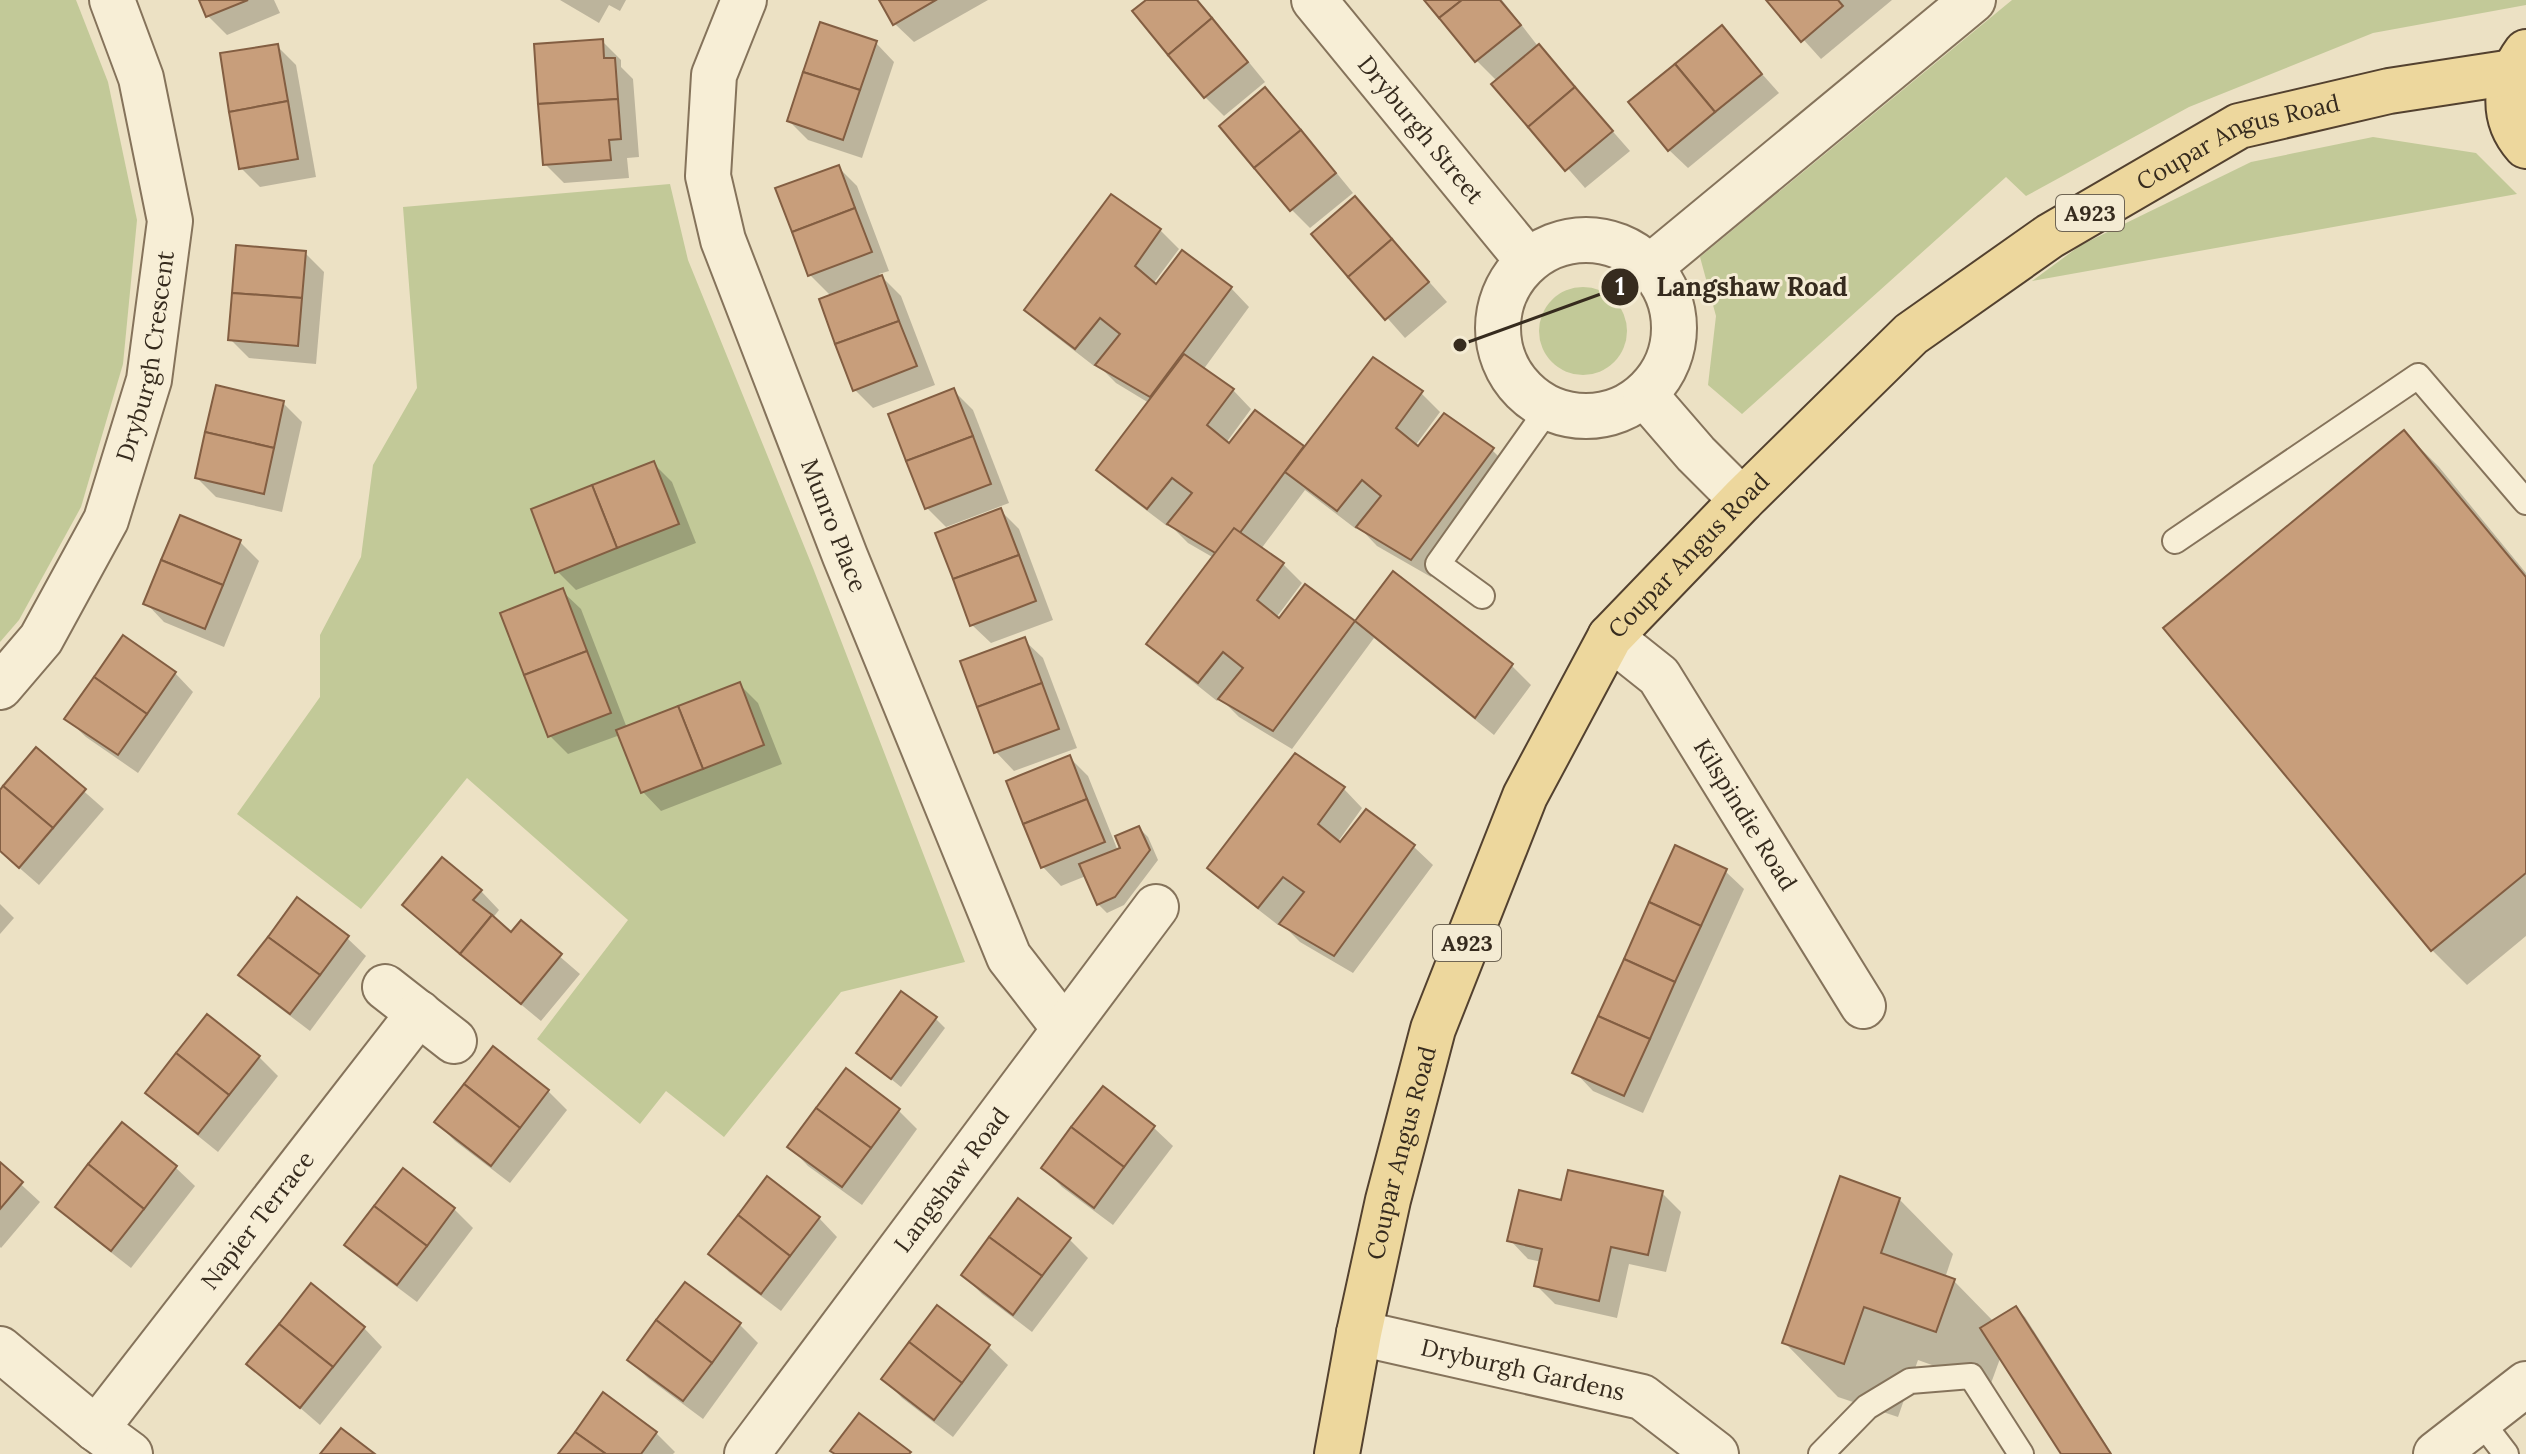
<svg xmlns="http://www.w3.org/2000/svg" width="2526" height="1454" font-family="Lora,serif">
	<rect width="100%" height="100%" fill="#ece1c4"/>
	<g fill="#c2c998">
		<path d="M 0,0 L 76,0 L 108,82 L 137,220 L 123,364 L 81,507 L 19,620 L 0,642 Z"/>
		<path d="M 2012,0 L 2526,0 L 2526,5 L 2373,33 L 2189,107 L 2026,196 L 2006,177 L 1742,414 L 1708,385 L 1716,316 L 1700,257 Z"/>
		<path d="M 2373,137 L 2476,153 L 2517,194 L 2032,281 L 2081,245 L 2251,162 Z"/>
		<path d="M 670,184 L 688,260 L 813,568 L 965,962 L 841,992 L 724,1137 L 666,1091 L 640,1124 L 537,1039 L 628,920 L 467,778 L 361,909 L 237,814 L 320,697 L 320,635 L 361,557 L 373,465 L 417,388 L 403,207 Z"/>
		<circle cx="1583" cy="331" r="44"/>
	</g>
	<g fill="#0003">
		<path d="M 201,0 L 274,0 L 280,13 L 227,35 L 208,16 Z"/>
		<path d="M 560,0 L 626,0 L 620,11 L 609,5 L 599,23 Z"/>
		<path d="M 881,0 L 988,0 L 914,42 L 895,24 Z"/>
		<path d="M 1149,0 L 1198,0 L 1265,82 L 1224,116 L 1205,97 Z"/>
		<path d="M 1427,0 L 1502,0 L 1537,45 L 1630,151 L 1585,188 L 1494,84 L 1497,81 L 1477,61 Z"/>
		<path d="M 1768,0 L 1892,0 L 1821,59 Z"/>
		<path d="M 1721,28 L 1779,93 L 1688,168 L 1669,150 Z"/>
		<path d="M 602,41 L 621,60 L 621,67 L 633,79 L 639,157 L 627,158 L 629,178 L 564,183 L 545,164 Z"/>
		<path d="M 876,43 L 894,62 L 862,158 L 808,140 L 789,121 Z"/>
		<path d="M 277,46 L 296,65 L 316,177 L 260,187 L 241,168 Z"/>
		<path d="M 1265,90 L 1284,109 L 1353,193 L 1310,228 L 1291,209 Z"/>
		<path d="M 838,167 L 857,186 L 889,271 L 879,274 L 901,296 L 935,385 L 873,408 L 854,389 L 831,296 L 810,275 Z"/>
		<path d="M 1355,198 L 1447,302 L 1405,338 L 1313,234 Z"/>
		<path d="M 1160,230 L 1179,249 L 1153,284 L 1231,288 L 1249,307 L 1203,370 L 1233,390 L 1251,409 L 1226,443 L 1230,446 L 1255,413 L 1305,449 L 1421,393 L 1440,412 L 1415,446 L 1492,450 L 1511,469 L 1431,577 L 1377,546 L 1358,526 L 1356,529 L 1305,490 L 1261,549 L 1283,564 L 1302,583 L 1276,618 L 1279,621 L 1306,587 L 1355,623 L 1394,574 L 1512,666 L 1531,685 L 1494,735 L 1374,638 L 1292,749 L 1239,717 L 1220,698 L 1217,701 L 1168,662 L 1149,644 L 1214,558 L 1188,543 L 1169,524 L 1167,526 L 1117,488 L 1099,469 L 1149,403 L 1116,383 L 1097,364 L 1094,366 L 1045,328 L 1026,310 Z"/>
		<path d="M 305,253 L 324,272 L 316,364 L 249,358 L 230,339 Z"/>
		<path d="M 954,391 L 973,410 L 1009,503 L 946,527 L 927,508 Z"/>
		<path d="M 283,403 L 302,422 L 282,512 L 216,497 L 197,478 Z"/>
		<path d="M 2404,432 L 2439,467 L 2526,573 L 2526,936 L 2467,985 L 2432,950 L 2166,628 Z"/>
		<path d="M 653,463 L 672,482 L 696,543 L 576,590 L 557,571 Z"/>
		<path d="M 1000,510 L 1019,529 L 1053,620 L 991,643 L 972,625 Z"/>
		<path d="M 240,542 L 259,561 L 224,647 L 164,622 L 146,603 Z"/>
		<path d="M 562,591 L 581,609 L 627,728 L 739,684 L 758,703 L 782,764 L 661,811 L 643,792 L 620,735 L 568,754 L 550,736 Z"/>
		<path d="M 1024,640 L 1043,658 L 1077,748 L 1014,771 L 996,752 Z"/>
		<path d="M 175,673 L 193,692 L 138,773 L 86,737 L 67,719 Z"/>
		<path d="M 37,750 L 104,809 L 39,885 L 0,851 L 0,793 Z"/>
		<path d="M 1296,756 L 1344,789 L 1362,808 L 1337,843 L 1340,845 L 1367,811 L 1414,847 L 1433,865 L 1353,973 L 1300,942 L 1280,922 L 1278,925 L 1229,887 L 1210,868 Z"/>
		<path d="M 1069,757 L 1088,776 L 1118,851 L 1139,828 L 1148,837 L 1158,860 L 1124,905 L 1107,913 L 1098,904 L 1086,876 L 1061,886 L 1043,867 Z"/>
		<path d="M 1725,871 L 1744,889 L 1643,1113 L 1593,1091 L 1575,1072 Z"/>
		<path d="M 481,891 L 499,910 L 492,919 L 511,935 L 521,923 L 580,974 L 541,1021 L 423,924 L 405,905 Z"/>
		<path d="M 0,904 L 14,918 L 0,934 Z"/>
		<path d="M 347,938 L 366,956 L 310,1031 L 260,993 L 241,975 Z"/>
		<path d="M 936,1019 L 945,1028 L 901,1087 L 859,1053 Z"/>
		<path d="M 259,1057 L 278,1076 L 218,1152 L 167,1111 L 148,1092 Z"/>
		<path d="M 1103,1089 L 1154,1128 L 1173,1146 L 1113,1225 L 1062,1187 L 1044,1168 Z"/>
		<path d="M 548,1091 L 567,1110 L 510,1183 L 455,1141 L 436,1122 Z"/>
		<path d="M 899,1111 L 917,1129 L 862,1205 L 808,1166 L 790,1147 Z"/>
		<path d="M 122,1124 L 176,1168 L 195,1186 L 131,1268 L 76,1225 L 58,1207 Z"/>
		<path d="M 0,1165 L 40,1202 L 1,1248 L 0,1247 Z"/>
		<path d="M 403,1170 L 454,1209 L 473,1228 L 417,1302 L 365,1263 L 346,1245 Z"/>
		<path d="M 1662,1193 L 1681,1212 L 1666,1272 L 1629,1264 L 1617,1318 L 1555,1304 L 1536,1285 L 1542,1262 L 1528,1259 L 1510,1240 L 1563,1202 Z"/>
		<path d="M 1899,1199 L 1953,1254 L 1945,1278 L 1954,1281 L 1994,1322 L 2016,1308 L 2025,1317 L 2112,1454 L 2063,1454 L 2001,1356 L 1990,1386 L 1918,1360 L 1898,1417 L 1838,1397 L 1784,1342 Z"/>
		<path d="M 819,1218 L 837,1237 L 781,1311 L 729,1272 L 711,1253 Z"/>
		<path d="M 1070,1240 L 1088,1258 L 1032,1332 L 982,1294 L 963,1275 Z"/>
		<path d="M 685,1285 L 740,1325 L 758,1343 L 703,1419 L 648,1378 L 629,1360 Z"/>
		<path d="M 937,1308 L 989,1347 L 1008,1365 L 953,1437 L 902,1398 L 884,1379 Z"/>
		<path d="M 364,1328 L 382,1347 L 320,1425 L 249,1364 Z"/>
		<path d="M 603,1395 L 656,1433 L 675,1452 L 673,1454 L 561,1454 Z"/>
	</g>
	<g fill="#c89e7b" stroke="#835e42" stroke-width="2">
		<path d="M 199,0 L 248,0 L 206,17 Z"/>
		<path d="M 879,0 L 936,0 L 893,25 Z"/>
		<path d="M 1146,0 L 1197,0 L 1212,18 L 1168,55 L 1132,11 Z"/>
		<path d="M 1424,0 L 1462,0 L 1439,18 Z"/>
		<path d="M 1462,0 L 1500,0 L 1521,25 L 1475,62 L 1439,18 Z"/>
		<path d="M 1766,0 L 1838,0 L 1843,6 L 1801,42 Z"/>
		<path d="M 1212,18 L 1248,62 L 1204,98 L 1168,55 Z"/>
		<path d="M 820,22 L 877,41 L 860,90 L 803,72 Z"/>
		<path d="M 1722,25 L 1762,74 L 1715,112 L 1675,64 Z"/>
		<path d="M 603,39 L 604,58 L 615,58 L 618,99 L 538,104 L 534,44 Z"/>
		<path d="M 278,44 L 288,101 L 229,112 L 220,53 Z"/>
		<path d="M 1539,44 L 1575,87 L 1528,127 L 1491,84 Z"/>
		<path d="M 1675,64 L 1715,112 L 1668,151 L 1628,102 Z"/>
		<path d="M 803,72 L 860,90 L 843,140 L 787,121 Z"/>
		<path d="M 1265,87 L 1301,130 L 1254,168 L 1219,126 Z"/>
		<path d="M 1575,87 L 1613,131 L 1565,171 L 1528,127 Z"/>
		<path d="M 618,99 L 621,139 L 609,140 L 611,160 L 543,165 L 538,104 Z"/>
		<path d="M 288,101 L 298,159 L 239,169 L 229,112 Z"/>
		<path d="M 1301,130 L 1336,173 L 1290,211 L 1254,168 Z"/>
		<path d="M 839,165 L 855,208 L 792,232 L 775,188 Z"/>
		<path d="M 1111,194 L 1161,229 L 1135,266 L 1156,284 L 1182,250 L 1232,287 L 1150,397 L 1095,365 L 1120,334 L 1100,318 L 1075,349 L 1024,310 Z"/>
		<path d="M 1355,196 L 1392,239 L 1348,277 L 1311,234 Z"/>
		<path d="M 855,208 L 872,252 L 808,276 L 792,232 Z"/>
		<path d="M 1392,239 L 1429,282 L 1385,320 L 1348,277 Z"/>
		<path d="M 236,245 L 306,251 L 302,298 L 232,293 Z"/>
		<path d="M 882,275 L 899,321 L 835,344 L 819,299 Z"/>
		<path d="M 232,293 L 302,298 L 298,346 L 228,340 Z"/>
		<path d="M 899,321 L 917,366 L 853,391 L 835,344 Z"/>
		<path d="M 1184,354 L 1234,389 L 1207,425 L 1229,443 L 1255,410 L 1304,446 L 1222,557 L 1167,524 L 1192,493 L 1172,478 L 1147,509 L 1096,470 Z"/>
		<path d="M 1373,357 L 1423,391 L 1396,428 L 1418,446 L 1444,413 L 1494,448 L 1411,560 L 1356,527 L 1381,496 L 1362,480 L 1337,511 L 1285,472 Z"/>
		<path d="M 216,385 L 284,401 L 274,448 L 205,432 Z"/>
		<path d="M 954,388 L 973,436 L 906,461 L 888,414 Z"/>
		<path d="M 2404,430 L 2526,577 L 2526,873 L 2431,951 L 2163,628 Z"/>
		<path d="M 205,432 L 274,448 L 264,494 L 195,478 Z"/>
		<path d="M 973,436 L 991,484 L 925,509 L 906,461 Z"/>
		<path d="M 654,461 L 679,524 L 617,548 L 592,485 Z"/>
		<path d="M 592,485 L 617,548 L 555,573 L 531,509 Z"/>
		<path d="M 1001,508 L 1019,555 L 953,579 L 935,533 Z"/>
		<path d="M 180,515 L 241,540 L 223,585 L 161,560 Z"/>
		<path d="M 1234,528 L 1284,563 L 1257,600 L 1279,618 L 1305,584 L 1355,621 L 1273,731 L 1218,699 L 1243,668 L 1223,652 L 1198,683 L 1146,644 Z"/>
		<path d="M 1019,555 L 1036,601 L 970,626 L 953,579 Z"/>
		<path d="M 161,560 L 223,585 L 205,629 L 143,604 Z"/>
		<path d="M 1393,571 L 1513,664 L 1475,718 L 1355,621 Z"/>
		<path d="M 563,588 L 587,651 L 524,675 L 500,613 Z"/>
		<path d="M 123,635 L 176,672 L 147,714 L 94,677 Z"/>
		<path d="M 1025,637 L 1042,683 L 977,707 L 960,661 Z"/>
		<path d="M 587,651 L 611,713 L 548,737 L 524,675 Z"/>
		<path d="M 94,677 L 147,714 L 118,755 L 64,719 Z"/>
		<path d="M 740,682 L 764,745 L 703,769 L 678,706 Z"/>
		<path d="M 1042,683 L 1059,729 L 994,753 L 977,707 Z"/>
		<path d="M 678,706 L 703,769 L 641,793 L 616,730 Z"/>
		<path d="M 36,747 L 86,789 L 53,828 L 3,786 Z"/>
		<path d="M 1295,753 L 1345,787 L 1318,824 L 1340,842 L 1366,809 L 1415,845 L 1334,956 L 1279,924 L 1304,892 L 1283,877 L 1258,908 L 1207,868 Z"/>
		<path d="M 1070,755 L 1087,799 L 1023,824 L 1006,781 Z"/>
		<path d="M 3,786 L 53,828 L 19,868 L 0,851 L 0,790 Z"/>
		<path d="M 1087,799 L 1105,842 L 1041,868 L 1023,824 Z"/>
		<path d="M 1139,826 L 1150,850 L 1115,897 L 1097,905 L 1079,864 L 1120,848 L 1115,836 Z"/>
		<path d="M 1675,845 L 1727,869 L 1701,926 L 1649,902 Z"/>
		<path d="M 442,857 L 482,890 L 473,900 L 492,915 L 460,954 L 402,905 Z"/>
		<path d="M 297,897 L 349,936 L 320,975 L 268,937 Z"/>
		<path d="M 1649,902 L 1701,926 L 1675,982 L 1624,959 Z"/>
		<path d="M 492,915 L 511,932 L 521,920 L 562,954 L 521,1004 L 460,954 Z"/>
		<path d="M 268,937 L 320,975 L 290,1014 L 238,975 Z"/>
		<path d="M 1624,959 L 1675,982 L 1650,1039 L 1598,1016 Z"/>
		<path d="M 901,991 L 937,1017 L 891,1079 L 856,1053 Z"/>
		<path d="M 207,1014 L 260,1056 L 229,1095 L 176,1053 Z"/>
		<path d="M 1598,1016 L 1650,1039 L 1624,1096 L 1572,1073 Z"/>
		<path d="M 493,1046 L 549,1090 L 520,1128 L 464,1084 Z"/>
		<path d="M 176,1053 L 229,1095 L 198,1134 L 145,1093 Z"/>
		<path d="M 846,1068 L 900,1109 L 871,1148 L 816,1108 Z"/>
		<path d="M 464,1084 L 520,1128 L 491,1166 L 434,1122 Z"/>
		<path d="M 1103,1086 L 1155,1126 L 1124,1167 L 1071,1127 Z"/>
		<path d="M 816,1108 L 871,1148 L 842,1187 L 787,1147 Z"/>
		<path d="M 122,1122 L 177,1166 L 144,1209 L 88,1164 Z"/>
		<path d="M 1071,1127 L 1124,1167 L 1094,1208 L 1041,1168 Z"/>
		<path d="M 0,1162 L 23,1182 L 0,1209 Z"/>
		<path d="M 88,1164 L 144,1209 L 111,1251 L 55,1207 Z"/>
		<path d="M 403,1168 L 455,1208 L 427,1246 L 374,1206 Z"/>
		<path d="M 1568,1170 L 1663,1191 L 1648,1255 L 1611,1247 L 1599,1301 L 1534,1286 L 1542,1249 L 1507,1241 L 1519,1190 L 1561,1200 Z"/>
		<path d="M 767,1176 L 820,1217 L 790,1256 L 738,1215 Z"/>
		<path d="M 1840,1176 L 1900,1198 L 1881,1253 L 1955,1279 L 1936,1332 L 1864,1307 L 1844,1364 L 1782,1343 Z"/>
		<path d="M 1018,1198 L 1071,1238 L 1042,1276 L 989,1237 Z"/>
		<path d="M 374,1206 L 427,1246 L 397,1285 L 344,1245 Z"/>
		<path d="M 738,1215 L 790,1256 L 761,1294 L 708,1254 Z"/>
		<path d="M 989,1237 L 1042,1276 L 1013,1315 L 961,1275 Z"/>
		<path d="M 685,1282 L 741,1323 L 712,1363 L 656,1320 Z"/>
		<path d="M 311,1283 L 365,1327 L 333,1367 L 279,1324 Z"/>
		<path d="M 937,1305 L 990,1345 L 962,1383 L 909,1342 Z"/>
		<path d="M 2016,1306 L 2111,1454 L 2061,1454 L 1980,1328 Z"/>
		<path d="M 656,1320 L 712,1363 L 683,1401 L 627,1360 Z"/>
		<path d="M 279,1324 L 333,1367 L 300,1408 L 246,1364 Z"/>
		<path d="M 909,1342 L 962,1383 L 934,1420 L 881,1379 Z"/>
		<path d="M 603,1392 L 657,1432 L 641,1454 L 606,1454 L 575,1432 Z"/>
		<path d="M 859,1413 L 911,1452 L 909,1454 L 835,1454 L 830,1451 Z"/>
		<path d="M 341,1428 L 375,1454 L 320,1454 Z"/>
		<path d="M 575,1432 L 606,1454 L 558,1454 Z"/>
	</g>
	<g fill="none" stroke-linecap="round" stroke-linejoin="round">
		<g stroke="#85735b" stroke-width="28">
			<g id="lane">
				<path d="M 2175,541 L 2418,376 L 2526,502"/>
				<path d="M 1482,596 L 1438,564 L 1548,409"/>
				<path d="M 2480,1420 L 2506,1454"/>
				<path d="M 1821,1454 L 1867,1407 L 1910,1381 L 1971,1376 L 2021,1454"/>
			</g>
		</g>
		<g stroke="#85735b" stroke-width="48">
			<g id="street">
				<path id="s1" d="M 744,0 L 714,75 L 708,176 L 723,240 L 845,556 L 1009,957 L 1064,1028"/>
				<path id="s2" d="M 1314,0 L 1528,261"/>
				<circle cx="1586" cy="328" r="88"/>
				<path d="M 1650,267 L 1973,0"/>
				<path d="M 1645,395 L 1696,454 L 1742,500"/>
				<path id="s3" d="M 1610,637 L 1659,676 L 1863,1006"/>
				<path id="s4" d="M 0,687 L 41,639 L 106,520 L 149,380 L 170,221 L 141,78 L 112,0"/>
				<path d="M 385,987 L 454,1041"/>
				<path id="s5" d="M 1359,1333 L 1642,1397 L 1716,1454"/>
				<path d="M 0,1349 L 96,1429 L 130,1454"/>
				<path id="s6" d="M 96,1429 L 419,1013"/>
				<path id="s7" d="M 747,1454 L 1156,907"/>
				<path d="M 2436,1454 L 2526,1384"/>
			</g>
		</g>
		<g stroke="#53412f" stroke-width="48">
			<g id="primary">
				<path d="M 2526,52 C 2504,82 2501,118 2526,146"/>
				<path id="s8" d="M 1337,1454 L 1359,1333 L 1388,1200 L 1433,1029 L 1525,796 L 1610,637 L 1742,500 L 1911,334 L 2050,236 L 2239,126 L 2389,91 L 2513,72"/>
			</g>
		</g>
		<use href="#lane" stroke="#f7eed6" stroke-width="24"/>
		<use href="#street" stroke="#f7eed6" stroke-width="44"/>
		<use href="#primary" stroke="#edd79d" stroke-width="44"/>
	</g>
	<g text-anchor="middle" stroke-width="6" stroke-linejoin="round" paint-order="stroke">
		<g fill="#f4ebd3" stroke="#6f6554" stroke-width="2">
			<rect x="2056" y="195" width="68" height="36" rx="6"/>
			<rect x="1433" y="925" width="68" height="36" rx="6"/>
		</g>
		<g font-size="22" font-weight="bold" fill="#362b1e">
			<text x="2090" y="221">A923</text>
			<text x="1467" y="951">A923</text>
		</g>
		<g font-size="24" fill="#362b1e" stroke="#f4ebd3">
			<text dy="8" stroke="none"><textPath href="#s2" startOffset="168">Dryburgh Street</textPath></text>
			<text dy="8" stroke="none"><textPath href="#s8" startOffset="1676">Coupar Angus Road</textPath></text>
			<text dy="8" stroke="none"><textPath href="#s4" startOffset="368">Dryburgh Crescent</textPath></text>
			<text dy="8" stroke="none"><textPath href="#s1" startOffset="554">Munro Place</textPath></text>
			<text dy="8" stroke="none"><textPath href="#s8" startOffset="980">Coupar Angus Road</textPath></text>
			<text dy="8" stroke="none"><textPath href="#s3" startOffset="226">Kilspindie Road</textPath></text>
			<text dy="8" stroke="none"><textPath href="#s8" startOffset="308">Coupar Angus Road</textPath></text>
			<text dy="8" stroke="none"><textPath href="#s7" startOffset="342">Langshaw Road</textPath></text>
			<text dy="8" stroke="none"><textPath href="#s6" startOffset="264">Napier Terrace</textPath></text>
			<text dy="8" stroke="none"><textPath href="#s5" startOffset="168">Dryburgh Gardens</textPath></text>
		</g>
	</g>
	<path fill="none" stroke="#362b1e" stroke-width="3" d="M1460 345L1620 287"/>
	<g fill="#362b1e" stroke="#f4ebd3" stroke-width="3">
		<circle cx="1460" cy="345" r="8"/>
		<circle cx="1620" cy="287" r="20"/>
	</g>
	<g font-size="24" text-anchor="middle" font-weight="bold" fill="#fff">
		<text x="1620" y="295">1</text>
	</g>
	<g font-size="26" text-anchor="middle" font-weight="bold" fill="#362b1e" stroke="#f4ebd3" stroke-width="6" stroke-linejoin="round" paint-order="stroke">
		<text x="1752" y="296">Langshaw Road</text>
	</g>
</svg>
